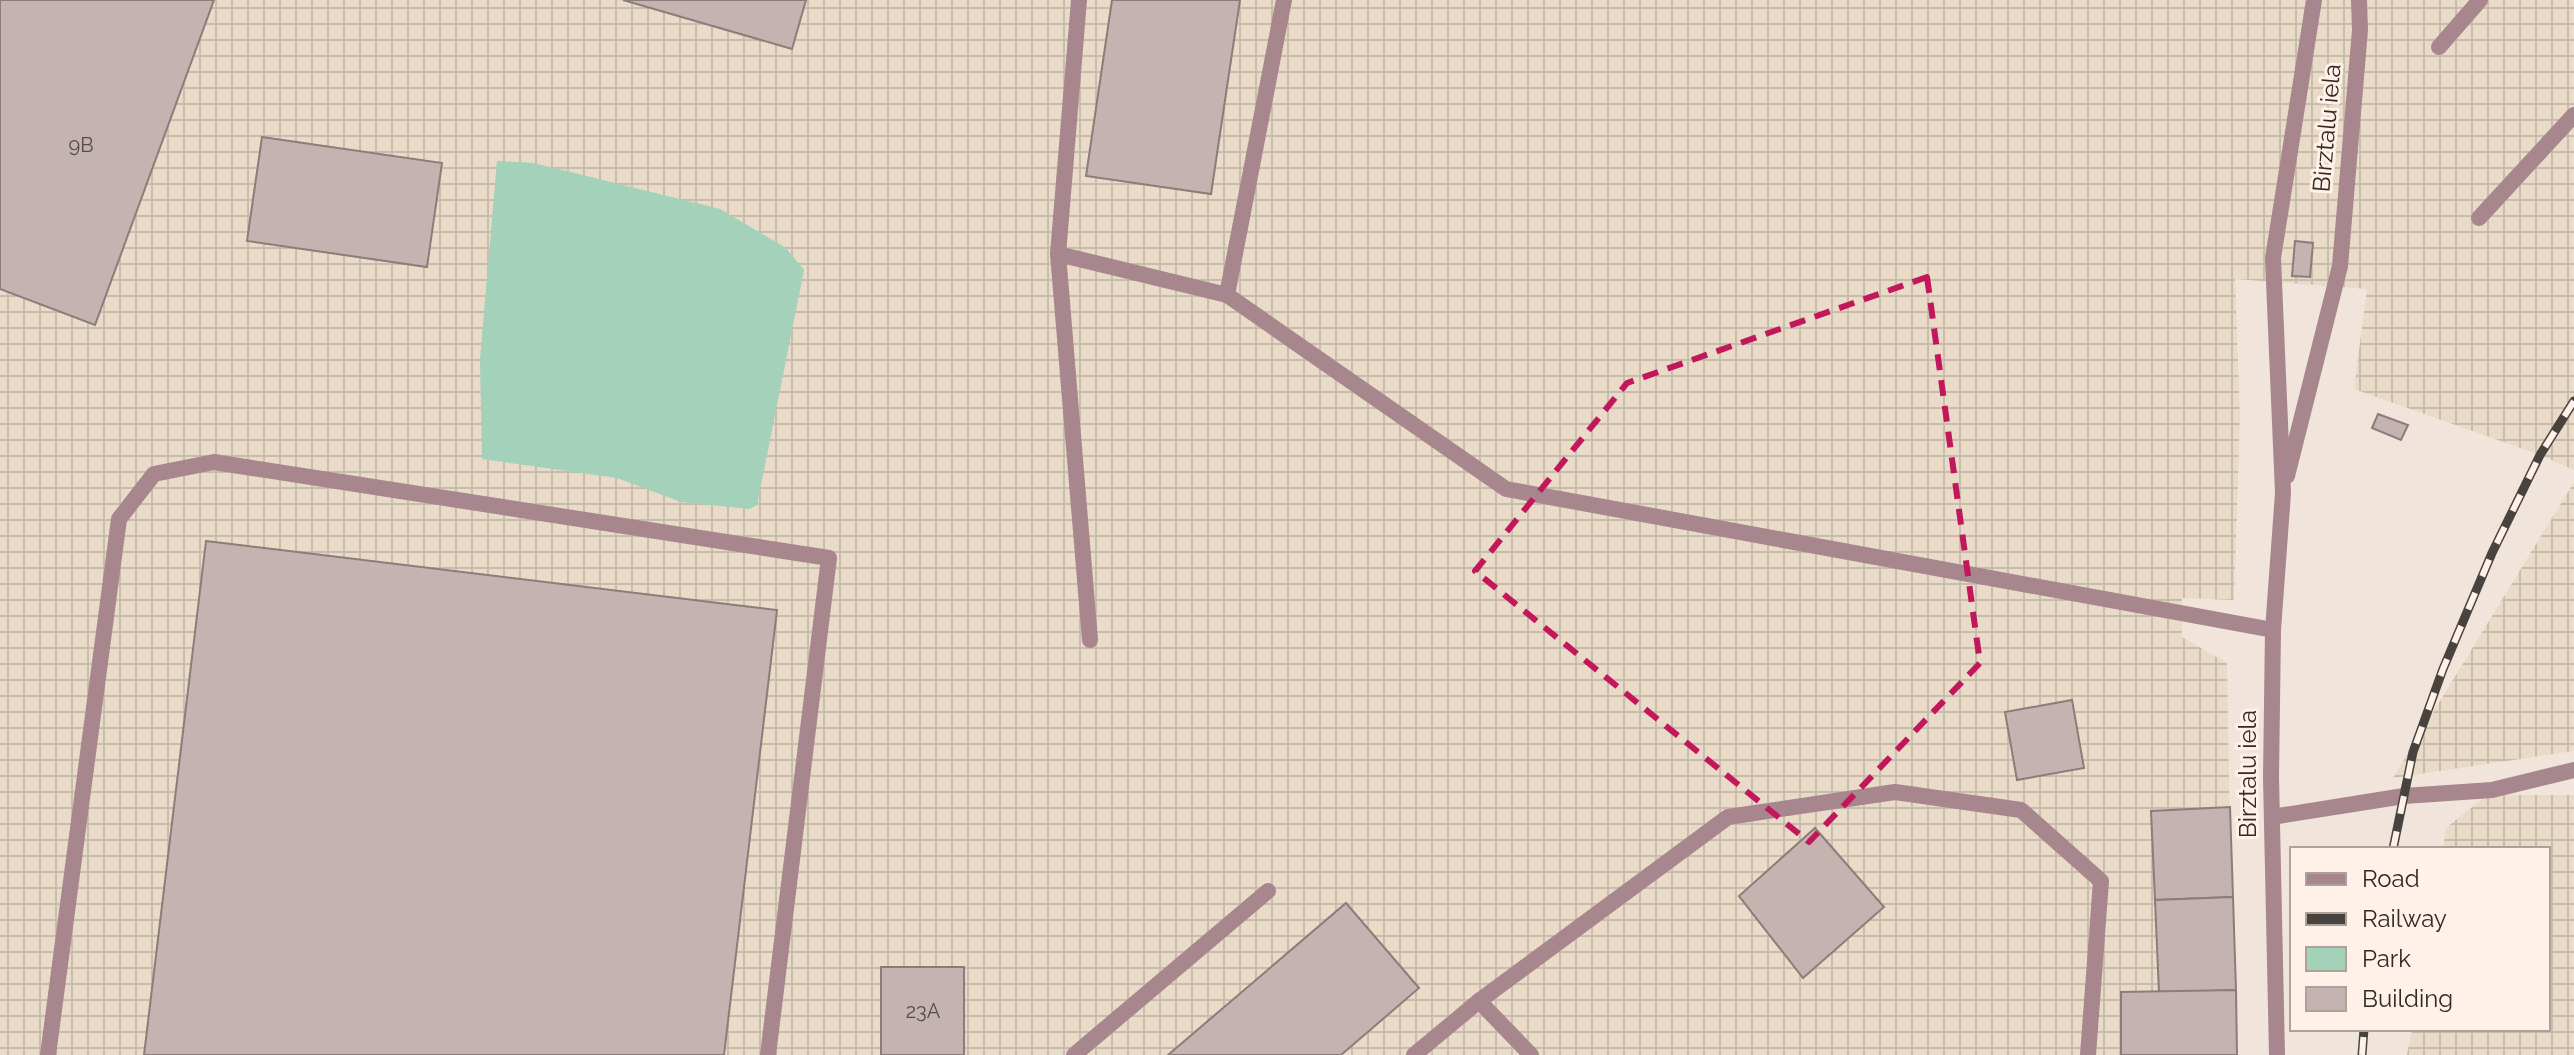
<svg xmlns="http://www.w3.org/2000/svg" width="2574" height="1055" font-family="Raleway,sans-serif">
	<defs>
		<pattern id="industrial-grid" width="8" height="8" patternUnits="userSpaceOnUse" patternTransform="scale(2)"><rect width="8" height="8" fill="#e9dbc8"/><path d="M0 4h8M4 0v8" fill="none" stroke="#c8bcac"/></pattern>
	</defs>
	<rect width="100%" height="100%" fill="#f1e4da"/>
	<g fill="url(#industrial-grid)">
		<path d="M 0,0 L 2574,0 L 2574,470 L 2540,455 L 2354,389 L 2367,289 L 2235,279 L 2240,416 L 2234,600 L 2182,598 L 2182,637 L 2227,663 L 2234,1055 L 0,1055 Z"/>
		<path d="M 2574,482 L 2574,751 L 2393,778 Z"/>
		<path d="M 2487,795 L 2574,795 L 2574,1055 L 2407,1055 L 2412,1029 L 2548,1029 L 2548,849 L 2443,849 L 2446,828 Z"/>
	</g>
	<path fill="#a3d1ba" d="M 497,161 L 534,163 L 720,209 L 786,248 L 804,270 L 757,505 L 749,509 L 681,502 L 617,478 L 482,459 L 480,359 Z"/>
	<g fill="#c4b3b1" stroke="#8c7c7a" stroke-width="2">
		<path d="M 0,0 L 214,0 L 95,325 L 0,289 Z"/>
		<path d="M 623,0 L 806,0 L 792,49 Z"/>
		<path d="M 1112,0 L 1240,0 L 1211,194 L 1086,176 Z"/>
		<path d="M 262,137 L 442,163 L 427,267 L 247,241 Z"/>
		<path d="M 2295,241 L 2313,243 L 2310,277 L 2292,276 Z"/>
		<path d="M 2378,414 L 2408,425 L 2401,440 L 2372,428 Z"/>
		<path d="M 206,541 L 777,610 L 724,1055 L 144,1055 Z"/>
		<path d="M 2072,700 L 2084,768 L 2017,780 L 2005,712 Z"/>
		<path d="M 2230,807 L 2233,897 L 2155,900 L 2151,811 Z"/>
		<path d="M 1815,828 L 1884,907 L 1803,978 L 1739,896 Z"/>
		<path d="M 2233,897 L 2236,990 L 2159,993 L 2155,900 Z"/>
		<path d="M 1346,903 L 1419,988 L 1341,1055 L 1168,1055 Z"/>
		<rect x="881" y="967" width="83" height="88"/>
		<path d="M 2236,990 L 2237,1055 L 2121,1055 L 2121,992 Z"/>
	</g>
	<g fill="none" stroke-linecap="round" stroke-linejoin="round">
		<g stroke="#a7868d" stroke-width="16">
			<path d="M 1079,0 L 1058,254 L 1090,640"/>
			<path d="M 1284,0 L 1227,295 L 1506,489 L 2273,630"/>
			<path d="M 2439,47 L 2480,0"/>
			<path d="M 2479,218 L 2574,115"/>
			<path d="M 1058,254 L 1227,295"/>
			<path d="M 2272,817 L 2404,796 L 2492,790 L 2574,770"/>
			<path d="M 1479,1001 L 1531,1055"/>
			<path d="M 48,1055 L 119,519 L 154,474 L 214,462 L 829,558 L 768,1055"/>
			<path d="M 1074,1055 L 1268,891"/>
			<path d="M 1414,1055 L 1479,1001 L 1728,817 L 1895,792 L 2021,810 L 2101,881 L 2088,1055"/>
		</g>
		<g stroke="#a7868d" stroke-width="16">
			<path d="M 2287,476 L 2340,266 L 2360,30 L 2359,0"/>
			<path d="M 2277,1055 L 2271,777 L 2273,630 L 2283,493 L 2273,258 L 2314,0"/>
		</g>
		<g stroke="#49433f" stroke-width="9">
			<g id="rail">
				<path d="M 2393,849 L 2413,752 L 2443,669 L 2492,553 L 2540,455 L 2574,401"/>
				<path d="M 2362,1055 L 2364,1029"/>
			</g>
		</g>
		<use href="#rail" stroke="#fff1e7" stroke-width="6" stroke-dasharray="18" stroke-linecap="butt"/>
	</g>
	<path fill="none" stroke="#c2185b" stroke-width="6" stroke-dasharray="16 10" stroke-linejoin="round" d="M 1927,277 L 1980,663 L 1809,842 L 1475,571 L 1627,383 Z"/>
	<g text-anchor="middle" stroke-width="6" stroke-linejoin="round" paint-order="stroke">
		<g font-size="20" fill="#554d4a">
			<text x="81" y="152">9B</text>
			<text x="923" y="1018">23A</text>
		</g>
		<g font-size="24" fill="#302b27" stroke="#fff1e7">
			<text transform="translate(2327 128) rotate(-85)" y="8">Birztalu iela</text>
			<text transform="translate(2248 774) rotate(-90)" y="8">Birztalu iela</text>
		</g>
	</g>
	<rect x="2290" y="847" width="260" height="184" fill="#fff1e7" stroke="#aca29a" stroke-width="2"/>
	<rect x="2306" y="873" width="40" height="12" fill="#a7868d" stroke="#aca29a" stroke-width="2"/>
	<text x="2362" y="887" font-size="24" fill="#302b27">Road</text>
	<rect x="2306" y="913" width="40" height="12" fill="#49433f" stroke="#aca29a" stroke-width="2"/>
	<text x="2362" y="927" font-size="24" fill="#302b27">Railway</text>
	<rect x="2306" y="947" width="40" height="24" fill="#a3d1ba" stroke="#aca29a" stroke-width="2"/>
	<text x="2362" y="967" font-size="24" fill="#302b27">Park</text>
	<rect x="2306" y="987" width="40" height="24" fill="#c4b3b1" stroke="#aca29a" stroke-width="2"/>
	<text x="2362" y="1007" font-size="24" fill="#302b27">Building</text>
</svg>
